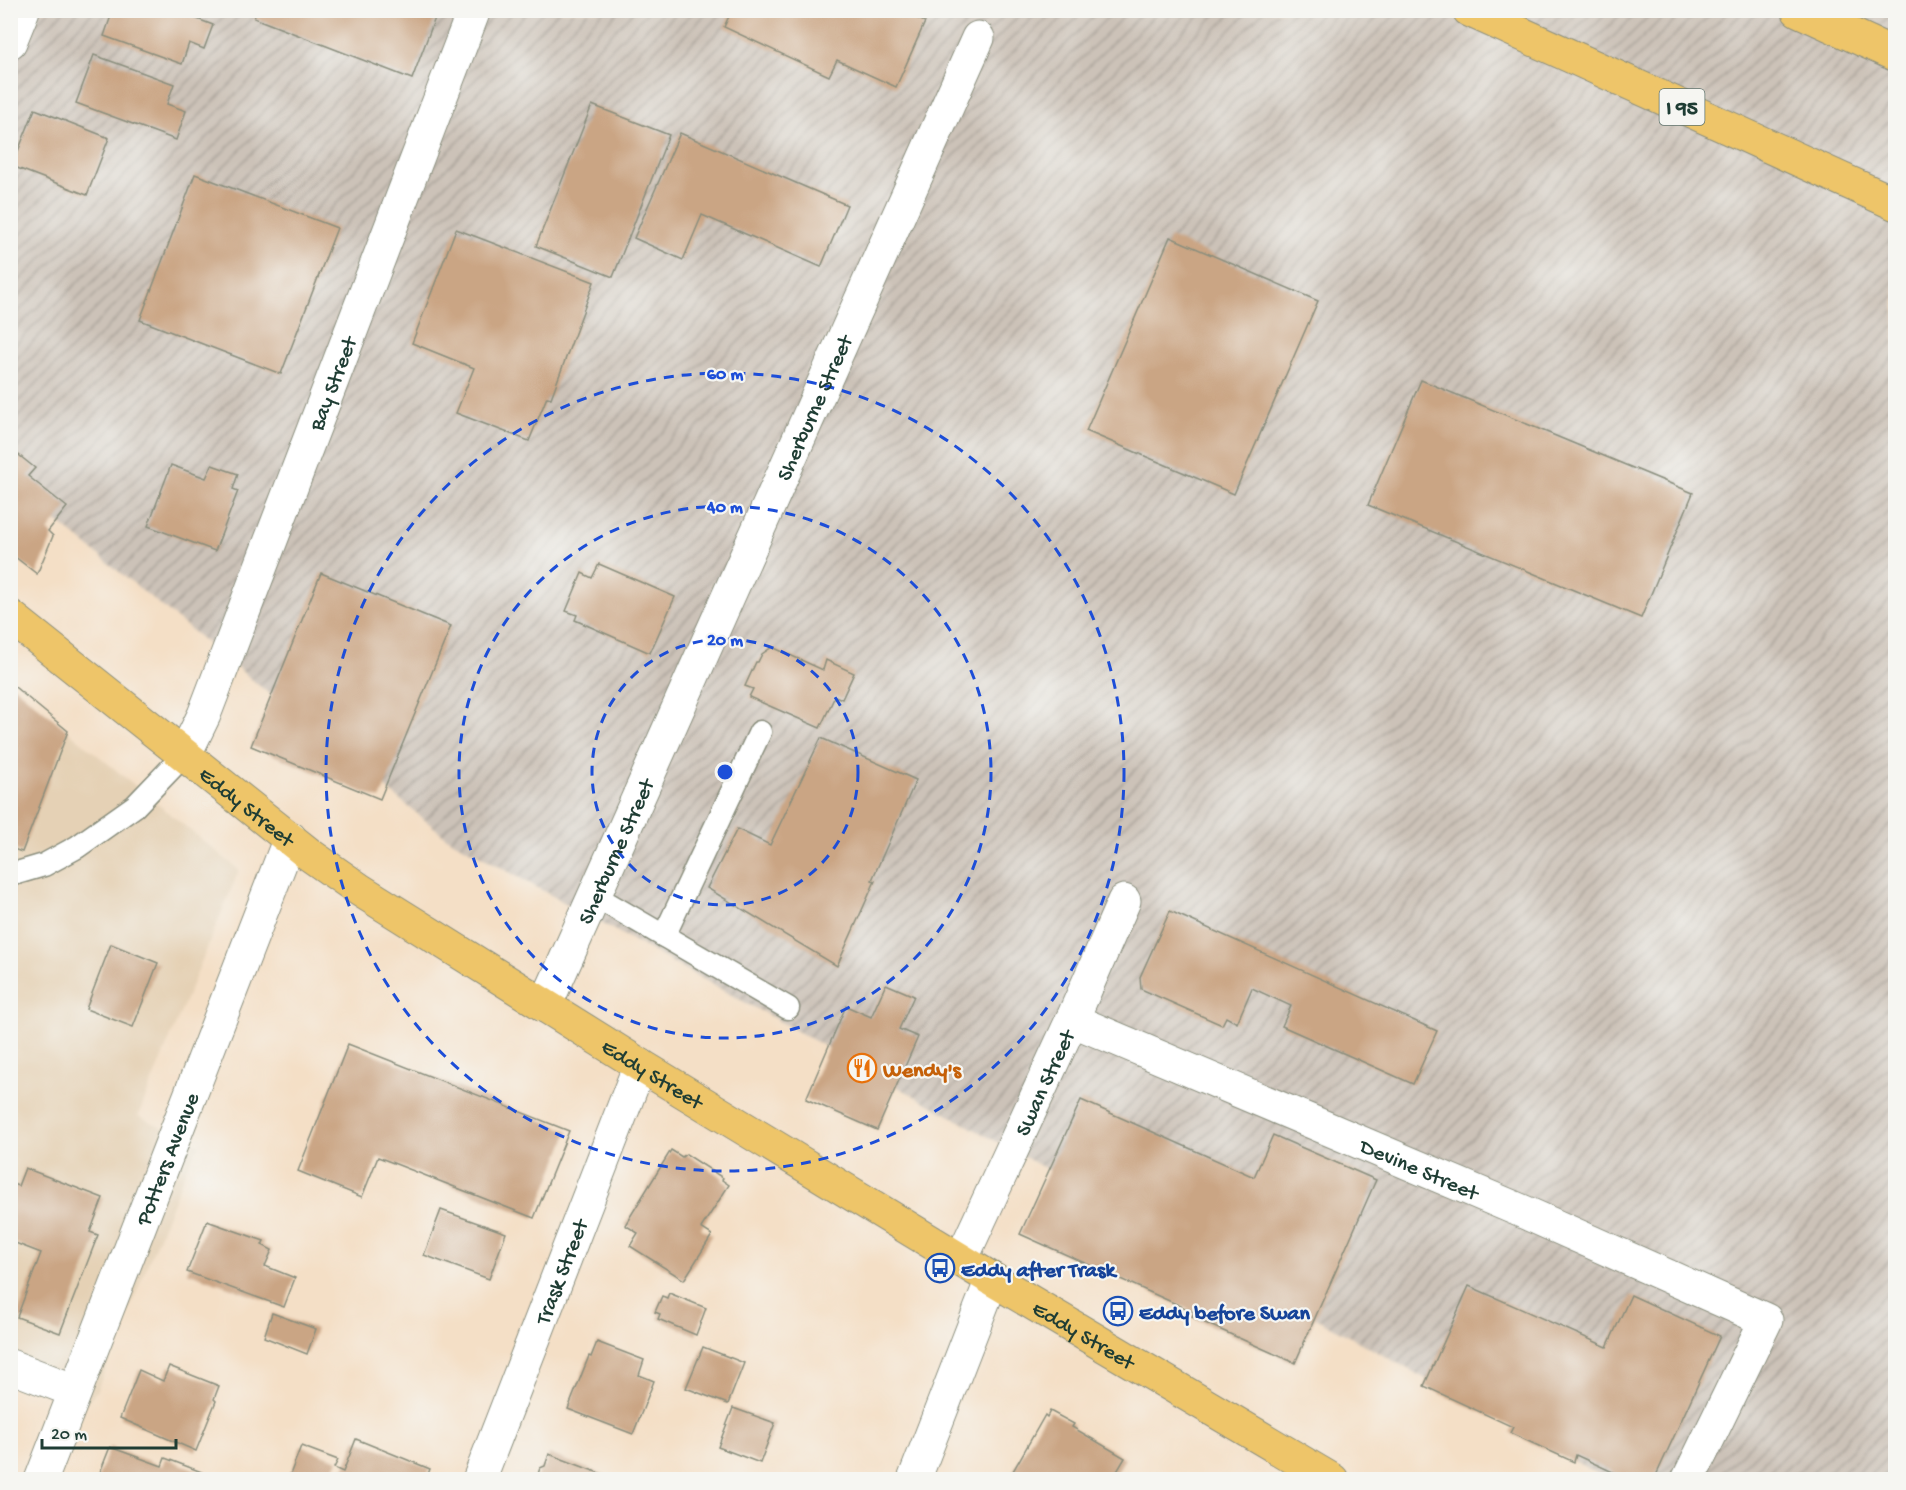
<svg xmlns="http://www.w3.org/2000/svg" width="1906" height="1490" font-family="'Gochi Hand',sans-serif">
	<defs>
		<pattern id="industrial-furrows" width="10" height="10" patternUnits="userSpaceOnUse" patternTransform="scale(1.5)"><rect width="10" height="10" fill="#ccc2b8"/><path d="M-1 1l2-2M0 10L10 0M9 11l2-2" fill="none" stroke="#a59f96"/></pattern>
	</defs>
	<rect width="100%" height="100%" fill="#f6f6f2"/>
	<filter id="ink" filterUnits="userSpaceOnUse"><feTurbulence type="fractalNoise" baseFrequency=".0167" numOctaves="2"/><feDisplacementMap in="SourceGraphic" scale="12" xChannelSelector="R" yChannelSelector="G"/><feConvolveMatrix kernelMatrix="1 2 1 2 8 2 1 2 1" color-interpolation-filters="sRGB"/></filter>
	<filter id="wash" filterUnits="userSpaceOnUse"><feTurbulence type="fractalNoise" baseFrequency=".008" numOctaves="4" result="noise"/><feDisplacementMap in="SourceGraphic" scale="24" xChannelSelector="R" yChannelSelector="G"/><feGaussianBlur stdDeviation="1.35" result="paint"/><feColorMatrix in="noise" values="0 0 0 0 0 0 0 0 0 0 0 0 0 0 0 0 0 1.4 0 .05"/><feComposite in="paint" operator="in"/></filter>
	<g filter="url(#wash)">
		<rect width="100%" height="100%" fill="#f4dfc6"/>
		<path fill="#e5d1b5" d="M 10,684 L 239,870 L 138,1116 L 200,1145 L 189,1162 L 97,1390 L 82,1409 L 11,1380 Z"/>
		<path fill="url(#industrial-furrows)" d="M 10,11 L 1895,11 L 1895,1479 L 1607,1479 L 446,837 L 11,484 Z"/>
		<g id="blocks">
			<g fill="#caa584">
				<path d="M 113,10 L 174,10 L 213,25 L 204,49 L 189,43 L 182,64 L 104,36 Z"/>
				<path d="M 257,10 L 438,10 L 412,79 L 254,18 Z"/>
				<path d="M 732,10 L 900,10 L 925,22 L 896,87 L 837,60 L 829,76 L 724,27 Z"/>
				<path d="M 94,55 L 174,84 L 167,104 L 186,111 L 176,140 L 76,103 Z"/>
				<path d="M 592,105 L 669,135 L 613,277 L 536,246 Z"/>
				<path d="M 35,109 L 109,138 L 87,195 L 12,166 Z"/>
				<path d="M 680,133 L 847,205 L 821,267 L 702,215 L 683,260 L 634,238 Z"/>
				<path d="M 195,174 L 337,228 L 281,374 L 140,320 Z"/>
				<path d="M 456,229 L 594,282 L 551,398 L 547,397 L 529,441 L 456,413 L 474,368 L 412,343 Z"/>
				<path d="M 1170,237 L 1318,301 L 1234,494 L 1086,431 Z"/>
				<path d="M 1421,380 L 1693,493 L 1641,618 L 1368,505 Z"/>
				<path d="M 10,448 L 35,468 L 28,476 L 67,507 L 48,531 L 53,536 L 37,574 L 10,553 Z"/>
				<path d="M 171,465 L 206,478 L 212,465 L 238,474 L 233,489 L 238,491 L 215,551 L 148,526 Z"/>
				<path d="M 599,564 L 675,597 L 650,653 L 575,620 L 577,615 L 566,611 L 582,573 L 592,578 Z"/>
				<path d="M 321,573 L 451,626 L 380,799 L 251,746 Z"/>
				<path d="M 772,647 L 823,670 L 826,660 L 854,673 L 842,699 L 835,696 L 820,728 L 749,697 L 753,689 L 745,686 L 756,662 L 758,662 L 762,654 Z"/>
				<path d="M 10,683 L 68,731 L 22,852 L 10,848 Z"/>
				<path d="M 821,738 L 916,780 L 872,880 L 875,881 L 837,966 L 707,888 L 737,829 L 770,845 Z"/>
				<path d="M 1170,911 L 1437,1031 L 1413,1084 L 1282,1026 L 1291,1006 L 1252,988 L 1237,1023 L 1226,1017 L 1222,1025 L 1141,989 L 1140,977 Z"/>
				<path d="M 111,944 L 158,963 L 133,1027 L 86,1009 Z"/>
				<path d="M 886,984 L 914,996 L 899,1029 L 918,1037 L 877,1130 L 806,1099 L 846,1006 L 871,1017 Z"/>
				<path d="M 348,1044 L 569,1131 L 534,1218 L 378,1157 L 362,1197 L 298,1171 Z"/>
				<path d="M 1081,1100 L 1254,1177 L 1273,1135 L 1376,1180 L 1295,1363 L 1192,1317 L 1194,1312 L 1020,1234 Z"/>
				<path d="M 671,1150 L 682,1157 L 686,1154 L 723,1178 L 722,1180 L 729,1185 L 701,1228 L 712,1235 L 684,1280 L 630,1246 L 638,1233 L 625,1225 Z"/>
				<path d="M 25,1168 L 103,1198 L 90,1232 L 98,1235 L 60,1333 L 17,1317 L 41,1253 L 10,1241 L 10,1183 L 18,1186 Z"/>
				<path d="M 441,1210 L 506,1233 L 489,1279 L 424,1255 Z"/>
				<path d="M 207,1221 L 264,1241 L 262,1245 L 272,1250 L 265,1266 L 295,1278 L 284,1307 L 187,1272 Z"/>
				<path d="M 1469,1286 L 1607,1347 L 1631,1295 L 1720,1336 L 1654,1480 L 1630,1480 L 1576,1455 L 1574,1462 L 1510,1433 L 1513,1427 L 1424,1386 Z"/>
				<path d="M 669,1293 L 706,1308 L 696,1335 L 658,1319 L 660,1314 L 655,1312 L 662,1296 L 667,1298 Z"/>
				<path d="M 272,1313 L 316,1329 L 307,1354 L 264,1337 Z"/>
				<path d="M 597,1342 L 644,1360 L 639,1375 L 654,1381 L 633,1434 L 568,1409 L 589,1356 L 591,1357 Z"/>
				<path d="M 703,1347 L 744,1363 L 728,1404 L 686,1388 Z"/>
				<path d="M 169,1366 L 219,1386 L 214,1399 L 216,1401 L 196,1451 L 120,1418 L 139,1370 L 163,1381 Z"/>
				<path d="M 733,1408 L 775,1423 L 760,1463 L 718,1447 Z"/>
				<path d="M 1050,1411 L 1074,1424 L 1072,1427 L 1125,1458 L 1112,1480 L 1008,1480 L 1045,1415 L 1047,1417 Z"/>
				<path d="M 356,1439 L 430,1469 L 426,1480 L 288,1480 L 301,1446 L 338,1460 L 334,1468 L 343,1472 Z"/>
				<path d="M 110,1447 L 162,1466 L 165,1458 L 212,1476 L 211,1480 L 97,1480 Z"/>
				<path d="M 549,1454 L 615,1479 L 615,1480 L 536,1480 L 540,1468 L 545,1466 Z"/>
			</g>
		</g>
	</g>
	<g filter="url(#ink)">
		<use href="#blocks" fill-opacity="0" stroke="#8a8e7d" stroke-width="1.5"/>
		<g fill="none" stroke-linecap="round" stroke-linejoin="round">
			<g stroke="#8a8e7d" stroke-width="25">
				<g id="service">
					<path d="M 10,875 L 44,865 L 77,847 L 135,806 L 185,754"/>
					<path d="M 595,896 L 788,1008"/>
					<path d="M 664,936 L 760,732"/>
				</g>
			</g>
			<g stroke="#8a8e7d" stroke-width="35">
				<g id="minor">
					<path id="s1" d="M 185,754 L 204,715 L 474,10"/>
					<path id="s2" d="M 545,1006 L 978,38"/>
					<path id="s3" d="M 1072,1020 L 1524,1212 L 1766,1320 L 1688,1480"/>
					<path id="s4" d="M 961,1260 L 1072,1020 L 1124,901"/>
					<path d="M 10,1366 L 75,1391"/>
					<path id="s5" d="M 41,1480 L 290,838"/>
					<path id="s6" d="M 479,1480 L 640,1065"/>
					<path d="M 914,1480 L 992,1279"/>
				</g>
			</g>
			<g stroke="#8a8e7d" stroke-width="35">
				<path id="tertiary" d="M 10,42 L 23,10"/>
			</g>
			<g stroke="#8a8e7d" stroke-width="35">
				<g id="primary">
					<path id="s7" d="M 10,616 L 310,855 L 360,890 L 640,1065 L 992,1279 L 1332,1480"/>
				</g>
			</g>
			<g stroke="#8a8e7d" stroke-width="35">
				<g id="motorway">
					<path d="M 1469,10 L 1896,204"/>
					<path d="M 1798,10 L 1896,55"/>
				</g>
			</g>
			<use href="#service" stroke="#fff" stroke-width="22"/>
			<use href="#minor" stroke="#fff" stroke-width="33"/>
			<use href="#tertiary" stroke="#fff" stroke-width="33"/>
			<use href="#primary" stroke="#eec569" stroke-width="33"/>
			<use href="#motorway" stroke="#eec569" stroke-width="33"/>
		</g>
	</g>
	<g fill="none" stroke="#1d4ed8" stroke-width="3" stroke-dasharray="10 8">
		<circle cx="725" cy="772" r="133"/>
		<circle cx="725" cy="772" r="266"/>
		<circle cx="725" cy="772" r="399"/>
	</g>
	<defs>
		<g id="restaurant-ring" transform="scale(1.5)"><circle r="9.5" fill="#f6f6f2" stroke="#e8710a" stroke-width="1.5"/><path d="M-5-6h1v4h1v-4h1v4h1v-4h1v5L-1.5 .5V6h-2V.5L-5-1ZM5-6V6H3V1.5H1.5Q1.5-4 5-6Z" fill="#e8710a"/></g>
		<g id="bus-ring" transform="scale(1.5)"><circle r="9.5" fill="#f6f6f2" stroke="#1a4fb4" stroke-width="1.5"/><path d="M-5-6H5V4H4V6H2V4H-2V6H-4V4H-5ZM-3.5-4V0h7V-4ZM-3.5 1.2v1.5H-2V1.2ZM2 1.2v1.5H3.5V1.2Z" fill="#1a4fb4"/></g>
	</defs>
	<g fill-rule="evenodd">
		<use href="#restaurant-ring" x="862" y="1068"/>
		<use href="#bus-ring" x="940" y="1268"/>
		<use href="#bus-ring" x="1118" y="1311"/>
	</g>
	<g text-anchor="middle" stroke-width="4.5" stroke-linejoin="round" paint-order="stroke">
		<rect fill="#f6f6f2" stroke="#60746d" stroke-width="1.5" x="1659.5" y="89" width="45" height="36" rx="4.5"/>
		<g font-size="21" font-weight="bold" fill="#1f3d34">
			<text x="1682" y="114">I 95</text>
		</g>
		<g font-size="22" fill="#1f3d34" stroke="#f6f6f2">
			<text dy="8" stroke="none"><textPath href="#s1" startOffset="399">Bay Street</textPath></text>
			<text dy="8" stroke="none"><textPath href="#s2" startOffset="656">Sherburne Street</textPath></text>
			<text dy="8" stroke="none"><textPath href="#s7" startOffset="304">Eddy Street</textPath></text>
			<text dy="8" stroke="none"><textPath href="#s2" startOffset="170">Sherburne Street</textPath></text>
			<text dy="8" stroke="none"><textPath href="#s7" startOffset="790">Eddy Street</textPath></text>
			<text dy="8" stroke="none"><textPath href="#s4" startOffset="196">Swan Street</textPath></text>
			<text dy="8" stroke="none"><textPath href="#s5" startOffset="345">Potters Avenue</textPath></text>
			<text dy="8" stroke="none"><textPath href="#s3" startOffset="378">Devine Street</textPath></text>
			<text dy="8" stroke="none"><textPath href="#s6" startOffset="224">Trask Street</textPath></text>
			<text dy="8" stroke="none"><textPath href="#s7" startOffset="1294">Eddy Street</textPath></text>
		</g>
		<g font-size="22" font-weight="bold" fill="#c56008" stroke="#f6f6f2" text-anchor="start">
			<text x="883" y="1076">Wendy's</text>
		</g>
		<g font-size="22" font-weight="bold" fill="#164399" stroke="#f6f6f2" text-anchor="start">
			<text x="961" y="1276">Eddy after Trask</text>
			<text x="1139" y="1319">Eddy before Swan</text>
		</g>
	</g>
	<circle cx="725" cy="772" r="9" fill="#1d4ed8" stroke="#f6f6f2" stroke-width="3"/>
	<g font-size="18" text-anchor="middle" font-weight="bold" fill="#1d4ed8" stroke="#f6f6f2" stroke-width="4.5" stroke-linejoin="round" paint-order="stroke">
		<text x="725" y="379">60 m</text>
		<text x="725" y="512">40 m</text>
		<text x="725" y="645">20 m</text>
	</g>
	<rect width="1906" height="1490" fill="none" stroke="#f6f6f2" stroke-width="36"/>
	<path d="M42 1439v9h134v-9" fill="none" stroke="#1f3d34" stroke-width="3"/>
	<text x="51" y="1439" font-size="18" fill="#1f3d34" stroke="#f6f6f2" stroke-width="4.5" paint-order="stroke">20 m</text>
</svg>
